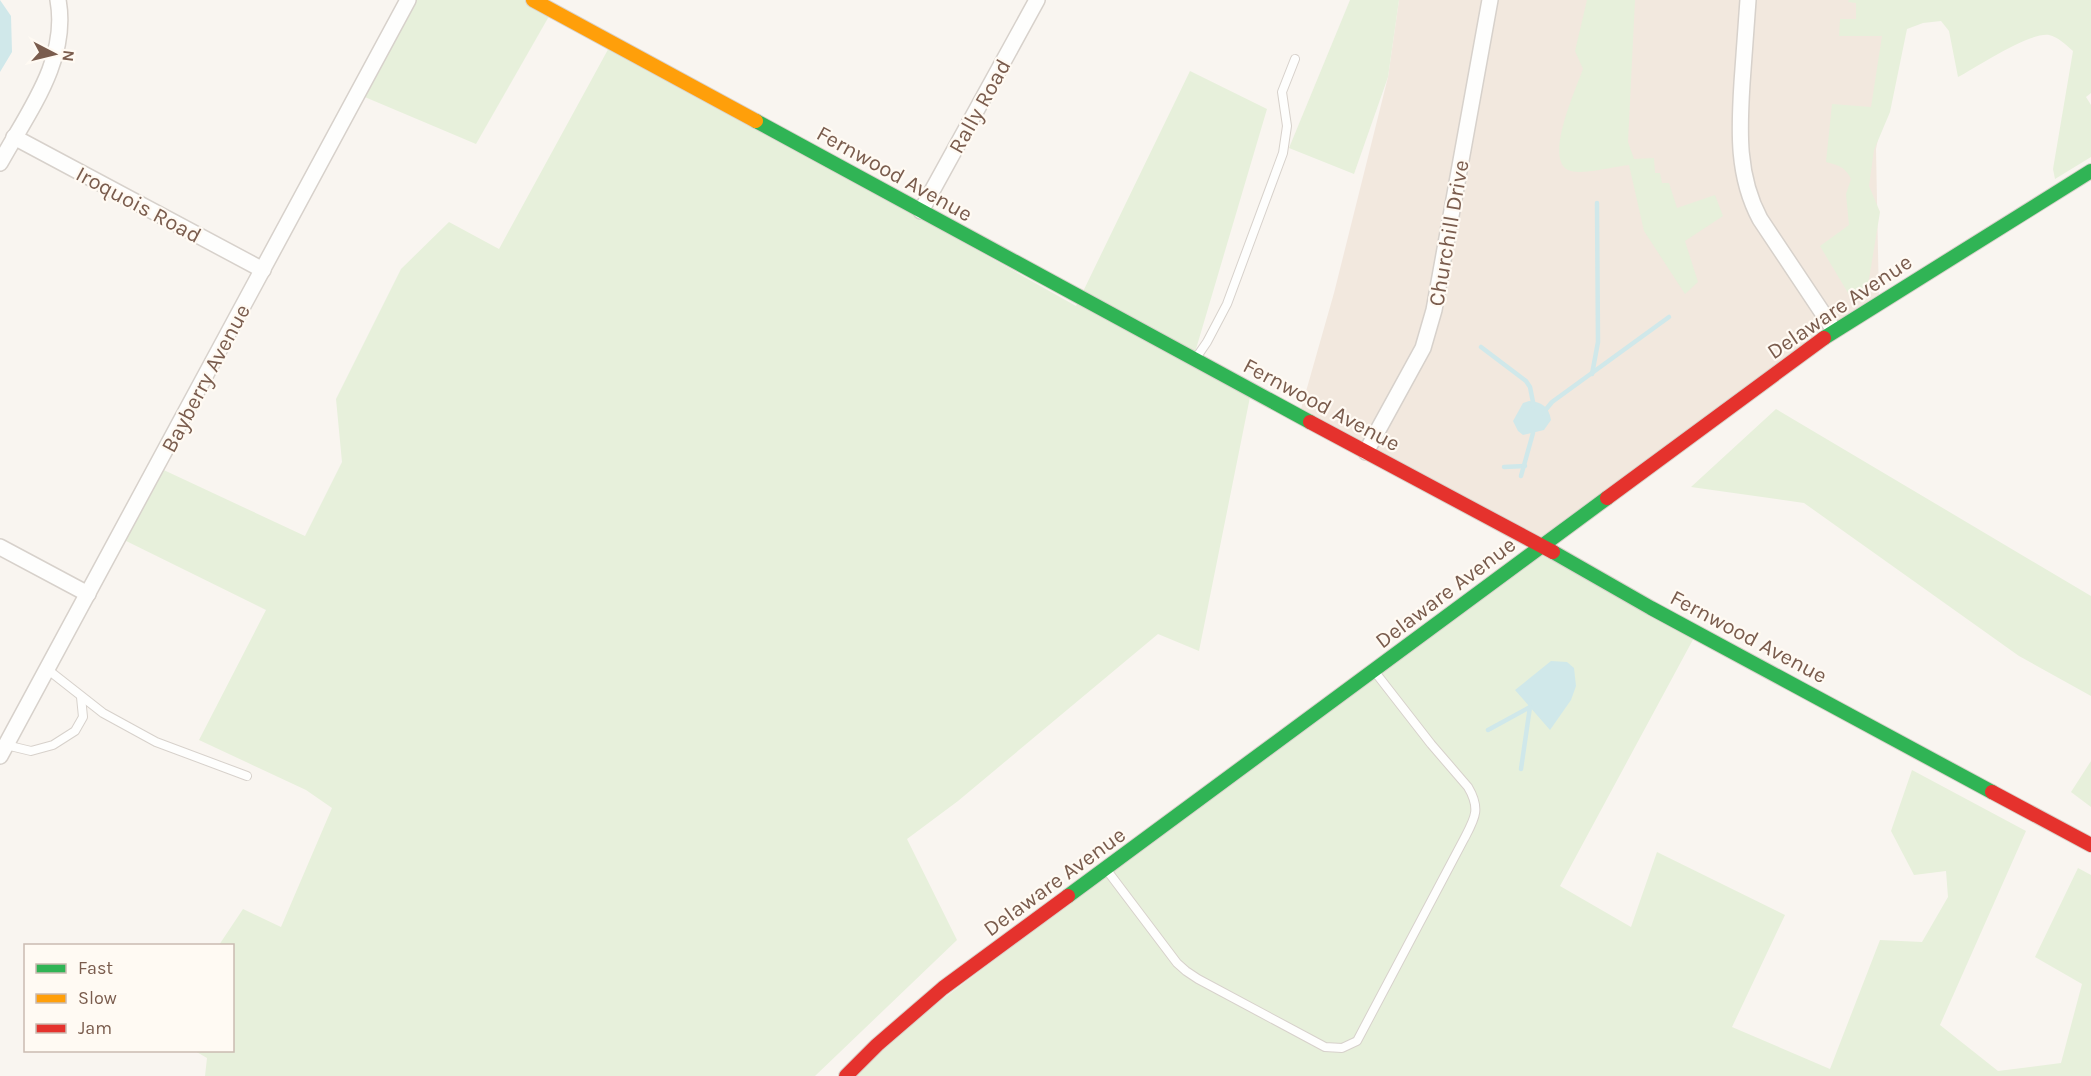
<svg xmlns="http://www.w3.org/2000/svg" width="2091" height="1076" font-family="Karla,sans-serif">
	<rect width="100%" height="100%" fill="#f9f5f0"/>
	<path fill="#f2e8de" d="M 1399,0 L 1906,0 L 1876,149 L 1879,302 L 1541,545 L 1299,416 L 1334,293 L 1388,77 Z"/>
	<g fill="#e7f0db">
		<path d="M 408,0 L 533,0 L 552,11 L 476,144 L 360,95 Z"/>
		<path d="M 1350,0 L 1399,0 L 1388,77 L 1354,174 L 1289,148 Z"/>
		<path d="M 1587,0 L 1635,0 L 1628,142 L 1634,159 L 1654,158 L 1655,173 L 1660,173 L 1662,183 L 1669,183 L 1677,208 L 1715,195 L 1723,216 L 1685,241 L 1698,282 L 1685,294 L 1644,231 L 1629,165 C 1615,166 1581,176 1568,170 C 1544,158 1576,89 1583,69 L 1575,51 Z"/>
		<path d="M 1849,0 L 2091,0 L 2091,93 L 2086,97 L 2091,105 L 2091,157 L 2055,179 L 2053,169 L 2073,51 C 2066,45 2058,37 2049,35 C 2029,32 1977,67 1958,77 L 1949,31 L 1941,21 L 1923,23 L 1907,29 L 1890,112 L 1874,150 L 1869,186 L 1880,212 L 1869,279 L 1867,287 L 1851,298 L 1820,246 L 1849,225 L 1846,194 L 1851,179 C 1846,168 1839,165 1826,162 L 1832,104 L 1871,107 L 1882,36 L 1839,36 L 1840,19 L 1856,19 L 1856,3 L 1848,2 Z"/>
		<path d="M 611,44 L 1076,306 L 1190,71 L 1267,109 L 1191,366 L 1250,397 L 1199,651 L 1158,634 L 958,801 L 907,839 L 957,940 L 815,1076 L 205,1076 L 207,1058 L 195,1051 L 232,1050 L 232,946 L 219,945 L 243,909 L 281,927 L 332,808 L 306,790 L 199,740 L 266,610 L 116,536 L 153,465 L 305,536 L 342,462 L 336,399 L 401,269 L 449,222 L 499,249 Z"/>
		<path d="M 1776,409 L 2091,596 L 2091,696 L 2019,656 L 1804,503 L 1691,487 Z"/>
		<path d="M 1541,545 L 1696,634 L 1560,886 L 1631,927 L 1657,852 L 1785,915 L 1732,1027 L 1830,1069 L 1880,940 L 1922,942 L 1948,897 L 1946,871 L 1914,875 L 1891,831 L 1912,770 L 2026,831 L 1940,1025 L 1998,1071 L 2061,1063 L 2082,984 L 2035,957 L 2078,868 L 2091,875 L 2091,1076 L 847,1076 L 856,1065 Z"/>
		<path d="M 2091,761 L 2091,807 L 2071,792 Z"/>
	</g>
	<g fill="#d0e8ea">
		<path d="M 0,0 L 11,16 L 12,52 L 0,72 Z"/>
		<path d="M 1529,401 C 1542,402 1549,407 1551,420 L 1544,430 L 1523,435 L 1518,431 L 1513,421 L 1523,403 Z"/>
		<path d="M 1551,661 L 1567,662 L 1574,668 L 1576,686 L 1571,700 L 1550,730 L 1515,690 Z"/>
	</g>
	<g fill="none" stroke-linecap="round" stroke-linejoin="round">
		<g stroke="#d0e8ea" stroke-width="4.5">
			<path d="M 1481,347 L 1526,381 L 1530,387 L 1534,407"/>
			<path d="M 1592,374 L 1598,342 L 1597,203"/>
			<path d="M 1543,413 L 1552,402 L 1669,317"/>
			<path d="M 1504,467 L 1525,466"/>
			<path d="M 1521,476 L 1533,433"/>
			<path d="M 1488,730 L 1530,707"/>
			<path d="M 1521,769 L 1530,707"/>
		</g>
		<g stroke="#d7d1cb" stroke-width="10">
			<g id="lane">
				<path d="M 1196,358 L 1207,342 L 1227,304 L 1283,153 L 1287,126 L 1282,92 L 1295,59"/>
				<path d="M 47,669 L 103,713 L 156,742 L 247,776"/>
				<path d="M 6,745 L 31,751 L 53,745 L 75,731 L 83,717 L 81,697"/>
				<path d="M 1106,869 L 1177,963 L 1186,971 L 1198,979 L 1325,1047 L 1342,1048 L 1357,1041 L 1464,839 C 1475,818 1481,809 1468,787 L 1431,744 L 1375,672"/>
			</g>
		</g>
		<g stroke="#d7d1cb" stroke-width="18">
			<g id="street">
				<path d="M 1748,0 C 1746,28 1744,56 1742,83 C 1739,131 1737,176 1760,219 L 1834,330"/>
				<path d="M 14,137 L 263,270"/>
				<path d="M 0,163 C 28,112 69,60 58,0"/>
				<path d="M 921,211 L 1037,0"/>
				<path d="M 1366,452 L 1423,348 L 1434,310 L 1490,0"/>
				<path d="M 0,547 L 88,594"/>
				<path d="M 0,756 L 408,0"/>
			</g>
		</g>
		<g stroke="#d9d2cb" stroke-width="16">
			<g id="fast">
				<path d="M 756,121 L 1310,422"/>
				<path d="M 1824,338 L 2091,171"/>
				<path d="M 1553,552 L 1651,608 L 1992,792"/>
				<path d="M 1068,896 L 1607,498"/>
			</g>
		</g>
		<g stroke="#d9d2cb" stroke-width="16">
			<path id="slow" d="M 533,0 L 756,121"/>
		</g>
		<g stroke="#d9d2cb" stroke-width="16">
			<g id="jam">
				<path d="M 1310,422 L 1553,552"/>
				<path d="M 1607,498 L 1824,338"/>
				<path d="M 1992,792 L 2091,845"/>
				<path d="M 846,1076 L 877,1045 L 943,988 L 1068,896"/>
			</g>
		</g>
		<use href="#lane" stroke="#fefefd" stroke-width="8"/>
		<use href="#street" stroke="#fefefd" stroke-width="15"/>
		<use href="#fast" stroke="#30b455" stroke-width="14"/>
		<use href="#slow" stroke="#ff9f0a" stroke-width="14"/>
		<use href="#jam" stroke="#e5322d" stroke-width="14"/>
	</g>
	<g text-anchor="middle" stroke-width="4.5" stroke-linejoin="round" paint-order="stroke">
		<g font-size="22" fill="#7a5c4d" stroke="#fffaf3">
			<text transform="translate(979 106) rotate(-61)" y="8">Rally Road</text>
			<text transform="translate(895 173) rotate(29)" y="8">Fernwood Avenue</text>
			<text transform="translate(139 204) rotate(28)" y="8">Iroquois Road</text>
			<text transform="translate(1448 233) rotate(-80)" y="8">Churchill Drive</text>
			<text transform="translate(1839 306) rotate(-34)" y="8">Delaware Avenue</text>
			<text transform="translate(205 378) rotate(-62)" y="8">Bayberry Avenue</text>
			<text transform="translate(1322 404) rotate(28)" y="8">Fernwood Avenue</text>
			<text transform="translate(1445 592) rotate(-37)" y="8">Delaware Avenue</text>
			<text transform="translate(1749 636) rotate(28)" y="8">Fernwood Avenue</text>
			<text transform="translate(1054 881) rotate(-36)" y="8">Delaware Avenue</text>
		</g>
	</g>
	<rect x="24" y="944" width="210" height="108" fill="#fffaf3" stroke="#cabbb1" stroke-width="1.5"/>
	<rect x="36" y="964" width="30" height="9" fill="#30b455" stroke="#cabbb1" stroke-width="1.5"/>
	<text x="78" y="974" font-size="18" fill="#7a5c4d">Fast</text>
	<rect x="36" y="994" width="30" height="9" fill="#ff9f0a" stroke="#cabbb1" stroke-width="1.5"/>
	<text x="78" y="1004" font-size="18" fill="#7a5c4d">Slow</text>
	<rect x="36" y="1024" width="30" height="9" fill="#e5322d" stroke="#cabbb1" stroke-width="1.5"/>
	<text x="78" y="1034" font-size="18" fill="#7a5c4d">Jam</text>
	<g transform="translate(54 54) rotate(97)" stroke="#fffaf3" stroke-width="4.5" paint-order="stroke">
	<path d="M0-4.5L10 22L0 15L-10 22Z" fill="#7a5c4d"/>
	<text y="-9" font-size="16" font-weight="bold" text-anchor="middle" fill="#7a5c4d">N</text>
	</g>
</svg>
